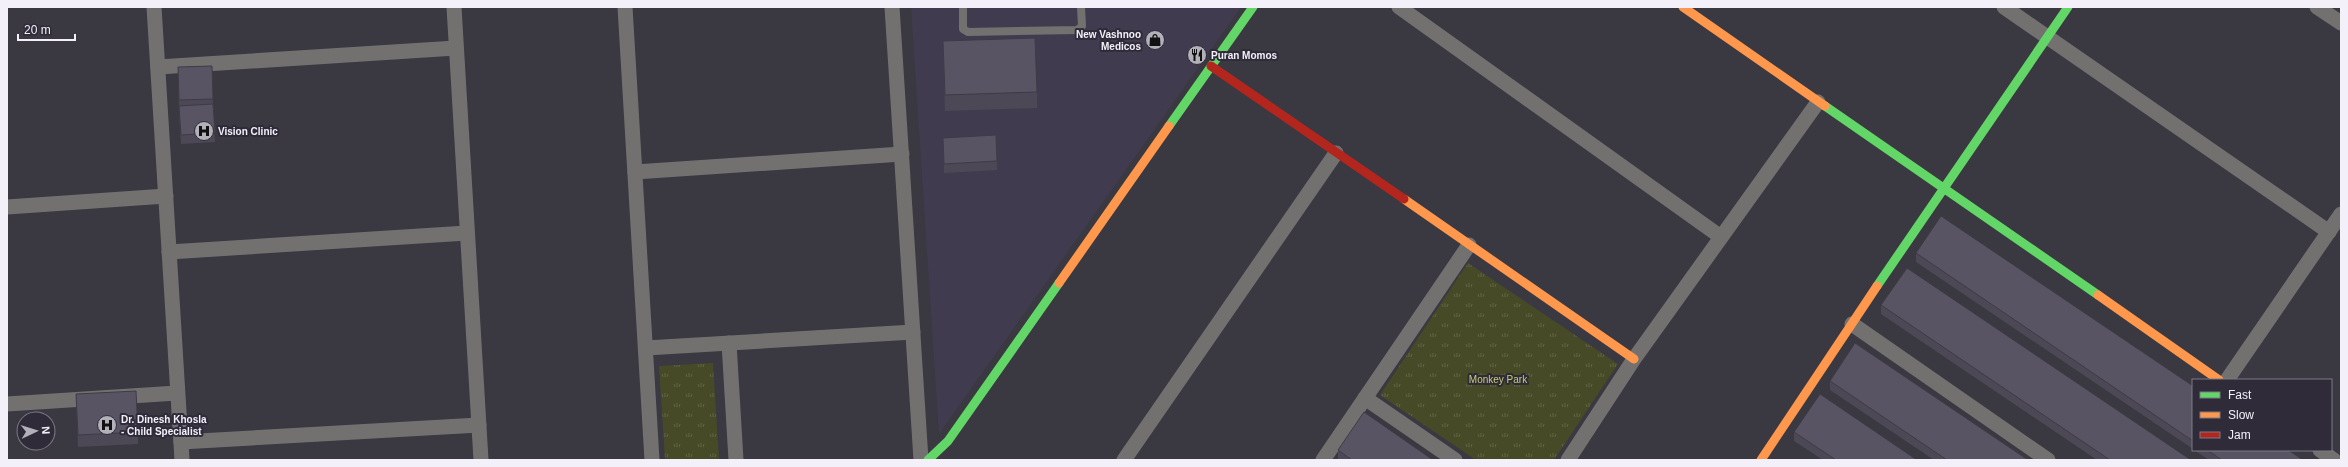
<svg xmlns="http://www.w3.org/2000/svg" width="2348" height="467" font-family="Arial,sans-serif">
	<defs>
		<pattern id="park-tufts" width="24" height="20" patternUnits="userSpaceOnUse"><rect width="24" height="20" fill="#474a26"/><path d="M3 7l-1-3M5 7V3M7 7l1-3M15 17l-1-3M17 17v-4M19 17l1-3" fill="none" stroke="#626446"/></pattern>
	</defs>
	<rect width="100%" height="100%" fill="#3a3840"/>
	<path fill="#413b4f" d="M 911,7 L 1241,7 L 939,434 Z"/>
	<g fill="url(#park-tufts)">
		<path d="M 1468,263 L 1618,364 L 1554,460 L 1476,460 L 1380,395 Z"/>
		<path d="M 713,363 L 719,460 L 665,460 L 659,366 Z"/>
	</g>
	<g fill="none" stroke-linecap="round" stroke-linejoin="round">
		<path stroke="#737170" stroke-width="8" d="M 963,7 L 963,29 L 968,32 L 1077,30 L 1082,26 L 1081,7"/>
		<g stroke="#737170" stroke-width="15">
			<path d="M 154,7 L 182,460"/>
			<path d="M 454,7 L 481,460"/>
			<path d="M 625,7 L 652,460"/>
			<path d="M 892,7 L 921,460"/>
			<path d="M 1399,7 L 1721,237"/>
			<path d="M 2004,7 L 2329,232"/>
			<path d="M 2317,7 L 2341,23"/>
			<path d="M 158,67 L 456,48"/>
			<path d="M 635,172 L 902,154"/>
			<path d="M 7,207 L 166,196"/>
			<path d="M 169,252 L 467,233"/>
			<path d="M 1852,324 L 2048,460"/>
			<path d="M 729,343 L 736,460"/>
			<path d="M 646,348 L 913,332"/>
			<path d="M 2227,380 L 2341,214"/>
			<path d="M 1365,398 L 1455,460"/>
			<path d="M 7,404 L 177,393"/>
			<path d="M 181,442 L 479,425"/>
			<path d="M 2320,450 L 2334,460"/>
			<path d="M 1124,460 L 1336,153"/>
			<path d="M 1323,460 L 1469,245"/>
			<path d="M 1568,460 L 1634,359 L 1818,102"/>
		</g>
		<g stroke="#63d668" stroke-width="9">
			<path d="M 1825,106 L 2098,295"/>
			<path d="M 1169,126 L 1253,7"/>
			<path d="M 1877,286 L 2068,7"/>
			<path d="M 928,460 L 948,441 L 1059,283"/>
		</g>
		<g stroke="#ff974d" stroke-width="9">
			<path d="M 1683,7 L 1825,106"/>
			<path d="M 1404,199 L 1634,359"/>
			<path d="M 1059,283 L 1169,126"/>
			<path d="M 2098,295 L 2219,380"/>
			<path d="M 1761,460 L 1877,286"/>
		</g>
		<path stroke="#b3261e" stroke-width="9" d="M 1211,66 L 1404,199"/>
	</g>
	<g fill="#4d4855">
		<path d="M 943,41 L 1037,92 L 1037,108 L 945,111 Z"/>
		<path d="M 212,66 L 213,104 L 215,142 L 181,144 L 179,115 L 178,67 Z"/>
		<path d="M 943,138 L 997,161 L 997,170 L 944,173 Z"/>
		<path d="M 1916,253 L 2193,386 L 2193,449 L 1916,262 Z"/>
		<path d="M 1881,305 L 2191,460 L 2097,460 L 1881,314 Z"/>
		<path d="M 1830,381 L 2028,460 L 1934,460 L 1830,390 Z"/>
		<path d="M 76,394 L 138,432 L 138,444 L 78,447 Z"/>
		<path d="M 1794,432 L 1917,460 L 1823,460 L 1794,441 Z"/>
		<path d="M 1338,450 L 1433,460 L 1339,460 L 1338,459 Z"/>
		<path d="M 2194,450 L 2288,450 L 2303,460 L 2209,460 Z"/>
	</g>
	<g fill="#595463" stroke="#3e3b45">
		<path d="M 1035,38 L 1037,92 L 945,95 L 943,41 Z"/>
		<path d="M 212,66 L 213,99 L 179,100 L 178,67 Z"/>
		<path d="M 213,104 L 215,133 L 181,135 L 179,106 Z"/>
		<path d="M 996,135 L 997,161 L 944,164 L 943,138 Z"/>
		<path d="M 1941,216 L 2193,386 L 2193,441 L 1916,253 Z"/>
		<path d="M 1907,268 L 2191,460 L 2110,460 L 1881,305 Z"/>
		<path d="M 1855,343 L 2028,460 L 1947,460 L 1830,381 Z"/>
		<path d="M 136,391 L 138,432 L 78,435 L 76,394 Z"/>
		<path d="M 1820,394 L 1917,460 L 1836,460 L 1794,432 Z"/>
		<path d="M 1364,412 L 1433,460 L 1352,460 L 1338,450 Z"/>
		<path d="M 2207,450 L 2288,450 L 2303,460 L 2222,460 Z"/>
	</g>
	<defs>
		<g id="shop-disc" transform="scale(1)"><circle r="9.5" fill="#b2b0b9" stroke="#2f2b39"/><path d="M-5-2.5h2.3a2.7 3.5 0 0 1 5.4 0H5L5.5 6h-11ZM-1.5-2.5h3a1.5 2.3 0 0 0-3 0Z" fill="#111"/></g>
		<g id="restaurant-disc" transform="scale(1)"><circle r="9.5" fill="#b2b0b9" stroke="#2f2b39"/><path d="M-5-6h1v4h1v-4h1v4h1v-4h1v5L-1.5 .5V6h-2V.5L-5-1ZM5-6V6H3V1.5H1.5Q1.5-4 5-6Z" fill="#111"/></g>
		<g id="hospital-disc" transform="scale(1)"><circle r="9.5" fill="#b2b0b9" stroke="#2f2b39"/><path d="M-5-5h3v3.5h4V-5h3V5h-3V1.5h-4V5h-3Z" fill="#111"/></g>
	</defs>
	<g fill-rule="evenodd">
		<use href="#shop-disc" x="1155" y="40"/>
		<use href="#restaurant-disc" x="1197" y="55"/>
		<use href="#hospital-disc" x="204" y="131"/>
		<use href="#hospital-disc" x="107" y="425"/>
	</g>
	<g text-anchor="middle" stroke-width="4" stroke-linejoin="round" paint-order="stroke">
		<g font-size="10" font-weight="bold" fill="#f3f0fa" stroke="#2f2b39" text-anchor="start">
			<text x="1141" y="38" text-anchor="end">New Vashnoo<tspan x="1141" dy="12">Medicos</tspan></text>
			<text x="1211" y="59">Puran Momos</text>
			<text x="218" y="135">Vision Clinic</text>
			<text x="121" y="423">Dr. Dinesh Khosla<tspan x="121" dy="12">- Child Specialist</tspan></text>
		</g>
		<g font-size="10" fill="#c5cf71" stroke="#2f2b39">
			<text x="1498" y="383">Monkey Park</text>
		</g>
	</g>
	<rect width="2348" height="467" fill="none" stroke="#f3f0fa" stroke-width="16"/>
	<rect x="2192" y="379" width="140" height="72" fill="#2f2b39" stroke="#7d7a86"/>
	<rect x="2200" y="392" width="20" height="6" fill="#63d668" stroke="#7d7a86"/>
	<text x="2228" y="399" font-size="12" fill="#f3f0fa">Fast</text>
	<rect x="2200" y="412" width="20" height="6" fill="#ff974d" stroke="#7d7a86"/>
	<text x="2228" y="419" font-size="12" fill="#f3f0fa">Slow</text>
	<rect x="2200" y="432" width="20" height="6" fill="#b3261e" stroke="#7d7a86"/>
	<text x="2228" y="439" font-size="12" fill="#f3f0fa">Jam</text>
	<g transform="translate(36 431) rotate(86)"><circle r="19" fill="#2f2b39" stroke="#7d7a86"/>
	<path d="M0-3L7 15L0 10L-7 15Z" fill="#b2b0b9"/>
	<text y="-6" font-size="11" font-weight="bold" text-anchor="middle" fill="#f3f0fa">N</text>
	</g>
	<path d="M18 34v6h57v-6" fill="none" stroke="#f3f0fa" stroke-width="2"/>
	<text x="24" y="34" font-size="12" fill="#f3f0fa" stroke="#2f2b39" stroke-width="3" paint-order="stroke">20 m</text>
</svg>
